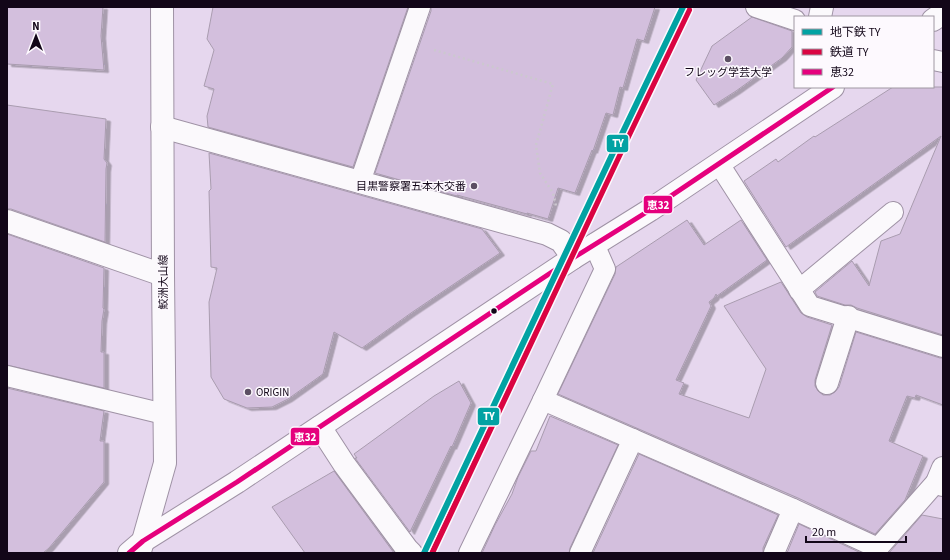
<svg xmlns="http://www.w3.org/2000/svg" width="950" height="560" font-family="'Source Sans 3','Noto Sans JP',sans-serif">
	<defs>
		<filter id="shadow"><feDropShadow dx="4.5" dy="2.5" stdDeviation="0" flood-color="#0004"/></filter>
	</defs>
	<rect width="100%" height="100%" fill="#e6d7ee"/>
	<g fill="#d3bfdd" stroke="#a99caf" filter="url(#shadow)">
		<path d="M 7,7 L 103,7 L 101,36 L 104,70 L 7,64 Z"/>
		<path d="M 213,7 L 408,7 L 353,167 L 208,127 L 207,116 L 214,89 L 204,86 L 214,50 L 207,39 Z"/>
		<path d="M 431,7 L 655,7 L 644,41 L 637,39 L 623,88 L 620,87 L 613,115 L 606,113 L 593,151 L 592,150 L 575,193 L 558,188 L 548,219 L 527,213 L 527,214 L 457,195 L 457,196 L 375,173 L 431,11 Z"/>
		<path d="M 752,17 L 792,31 L 792,47 L 782,58 L 736,91 L 714,105 L 696,80 L 712,46 Z"/>
		<path d="M 893,87 L 943,87 L 943,335 L 857,308 L 851,305 L 845,305 L 817,296 L 815,292 L 852,261 L 869,286 L 881,241 L 900,234 L 941,136 L 786,247 L 744,181 L 776,159 L 778,162 L 814,136 L 815,137 Z"/>
		<path d="M 7,105 L 106,119 L 104,159 L 107,163 L 106,169 L 105,242 L 11,209 L 7,209 Z"/>
		<path d="M 209,153 L 482,229 L 500,253 L 411,313 L 362,348 L 334,332 L 323,374 L 288,399 L 272,407 L 247,408 L 224,399 L 211,377 L 209,302 L 217,268 L 211,267 L 209,191 L 211,189 Z"/>
		<path d="M 687,220 L 704,245 L 741,220 L 767,260 L 717,296 L 716,294 L 714,298 L 709,302 L 711,306 L 676,380 L 684,383 L 679,394 L 749,418 L 766,369 L 724,306 L 781,282 L 801,313 L 807,317 L 832,325 L 815,380 L 815,386 L 818,391 L 823,395 L 830,395 L 835,392 L 839,387 L 856,332 L 940,358 L 943,358 L 943,405 L 916,395 L 915,398 L 907,396 L 889,441 L 923,456 L 905,500 L 875,534 L 798,498 L 558,394 L 615,274 L 616,267 Z"/>
		<path d="M 7,234 L 104,268 L 103,308 L 104,309 L 102,321 L 101,352 L 104,352 L 104,388 L 7,365 Z"/>
		<path d="M 459,381 L 471,403 L 452,447 L 451,446 L 410,532 L 355,458 L 357,458 L 354,454 L 434,396 Z"/>
		<path d="M 7,388 L 104,411 L 100,441 L 104,441 L 104,482 L 49,548 L 43,553 L 7,553 Z"/>
		<path d="M 550,416 L 618,445 L 570,548 L 569,553 L 482,553 L 495,525 L 512,494 L 518,477 L 531,451 L 536,451 Z"/>
		<path d="M 639,454 L 778,515 L 763,548 L 763,553 L 593,553 Z"/>
		<path d="M 334,471 L 394,553 L 305,553 L 272,507 Z"/>
		<path d="M 922,515 L 943,519 L 943,553 L 889,553 Z"/>
		<path d="M 799,524 L 861,553 L 787,553 Z"/>
	</g>
	<g fill="none" stroke-linecap="round" stroke-linejoin="round">
		<g stroke="#9f92a5" stroke-width="22">
			<g id="lane">
				<path d="M 756,7 L 795,20"/>
				<path d="M 933,60 L 943,62"/>
				<path d="M 719,164 L 810,306 L 943,347"/>
				<path d="M 360,182 L 420,7"/>
				<path d="M 799,290 L 893,212"/>
				<path d="M 7,376 L 164,414"/>
				<path d="M 543,400 L 793,509 L 878,548 L 938,480"/>
				<path d="M 469,553 L 543,400 L 605,269 L 594,244"/>
				<path d="M 580,553 L 633,439"/>
				<path d="M 774,553 L 793,509"/>
			</g>
		</g>
		<g stroke="#9f92a5" stroke-width="24">
			<g id="street">
				<path d="M 820,17 L 822,7"/>
				<path d="M 162,127 L 547,234 L 561,241 L 573,258"/>
				<path d="M 7,221 L 163,275"/>
				<path d="M 827,383 L 848,317"/>
				<path d="M 320,427 L 344,464 L 407,549 L 411,553"/>
				<path d="M 943,468 L 938,480 L 943,485"/>
			</g>
		</g>
		<g stroke="#9f92a5" stroke-width="24">
			<g id="secondary">
				<path d="M 933,20 L 943,13"/>
				<path d="M 141,548 L 165,463 L 163,275 L 162,7"/>
				<path d="M 129,553 L 143,541 L 237,482 L 573,258 L 650,210 L 833,87"/>
			</g>
		</g>
		<path stroke="#ccc8cf" stroke-width="2.5" stroke-dasharray="2 3" stroke-linecap="butt" d="M 434,50 L 553,84 L 536,145 L 540,173 L 553,193 L 556,206"/>
		<use href="#lane" stroke="#fbf9fc" stroke-width="20"/>
		<use href="#street" stroke="#fbf9fc" stroke-width="22"/>
		<use href="#secondary" stroke="#fbf9fc" stroke-width="22"/>
		<g stroke="#fdf9fe" stroke-width="8">
			<path id="bus-1" d="M 129,553 L 143,541 L 237,482 L 573,258 L 650,210 L 833,87"/>
		</g>
		<use href="#bus-1" stroke="#e5007d" stroke-width="5"/>
		<g stroke="#fdf9fe" stroke-width="9">
			<path id="rail-1" d="M 432,553 L 626,141 L 689,10"/>
		</g>
		<use href="#rail-1" stroke="#da0442" stroke-width="6"/>
		<g stroke="#fdf9fe" stroke-width="9">
			<path id="metro-1" d="M 424,553 L 620,138 L 683,7"/>
		</g>
		<use href="#metro-1" stroke="#02a2a3" stroke-width="6"/>
	</g>
	<g fill="#5c4f63" stroke="#fdf9fe" stroke-width="1.5">
		<circle cx="728" cy="59" r="4"/>
		<circle cx="474" cy="186" r="4"/>
		<circle cx="248" cy="392" r="4"/>
	</g>
	<circle fill="#120618" stroke="#fdf9fe" stroke-width="1.5" cx="494" cy="311" r="3.5"/>
	<g text-anchor="middle" stroke-width="3" stroke-linejoin="round" paint-order="stroke">
		<g font-size="11" fill="#120618" stroke="#fdf9fe">
			<text x="728" y="76">フレッグ学芸大学</text>
			<text x="466" y="190" text-anchor="end">目黒警察署五本木交番</text>
			<text x="256" y="396" text-anchor="start">ORIGIN</text>
		</g>
		<g font-size="11" fill="#120618" stroke="#fdf9fe">
			<text transform="translate(163 282) rotate(-90)" y="4">鮫洲大山線</text>
		</g>
	</g>
	<g stroke="#fdf9fe" stroke-width="1.5">
		<rect x="606" y="134" width="23" height="19" rx="4" fill="#02a2a3"/>
		<rect x="643" y="195" width="30" height="19" rx="4" fill="#e5007d"/>
		<rect x="477" y="407" width="23" height="19" rx="4" fill="#02a2a3"/>
		<rect x="290" y="427" width="30" height="19" rx="4" fill="#e5007d"/>
	</g>
	<g font-size="11" text-anchor="middle" font-weight="bold" fill="#fff">
		<text x="618" y="147">TY</text>
		<text x="658" y="209">恵32</text>
		<text x="489" y="420">TY</text>
		<text x="305" y="441">恵32</text>
	</g>
	<rect width="950" height="560" fill="none" stroke="#120618" stroke-width="16"/>
	<rect x="794" y="16" width="140" height="72" fill="#fdf9fe" stroke="#9f98a2"/>
	<rect x="802" y="29" width="20" height="6" fill="#02a2a3" stroke="#9f98a2"/>
	<text x="830" y="36" font-size="12" fill="#120618">地下鉄 TY</text>
	<rect x="802" y="49" width="20" height="6" fill="#da0442" stroke="#9f98a2"/>
	<text x="830" y="56" font-size="12" fill="#120618">鉄道 TY</text>
	<rect x="802" y="69" width="20" height="6" fill="#e5007d" stroke="#9f98a2"/>
	<text x="830" y="76" font-size="12" fill="#120618">恵32</text>
	<g transform="translate(36 36)" stroke="#fdf9fe" stroke-width="3" paint-order="stroke">
	<path d="M0-3L7 15L0 10L-7 15Z" fill="#120618"/>
	<text y="-6" font-size="11" font-weight="bold" text-anchor="middle" fill="#120618">N</text>
	</g>
	<path d="M806 536v6h100v-6" fill="none" stroke="#120618" stroke-width="2"/>
	<text x="812" y="536" font-size="12" fill="#120618" stroke="#fdf9fe" stroke-width="3" paint-order="stroke">20 m</text>
</svg>
